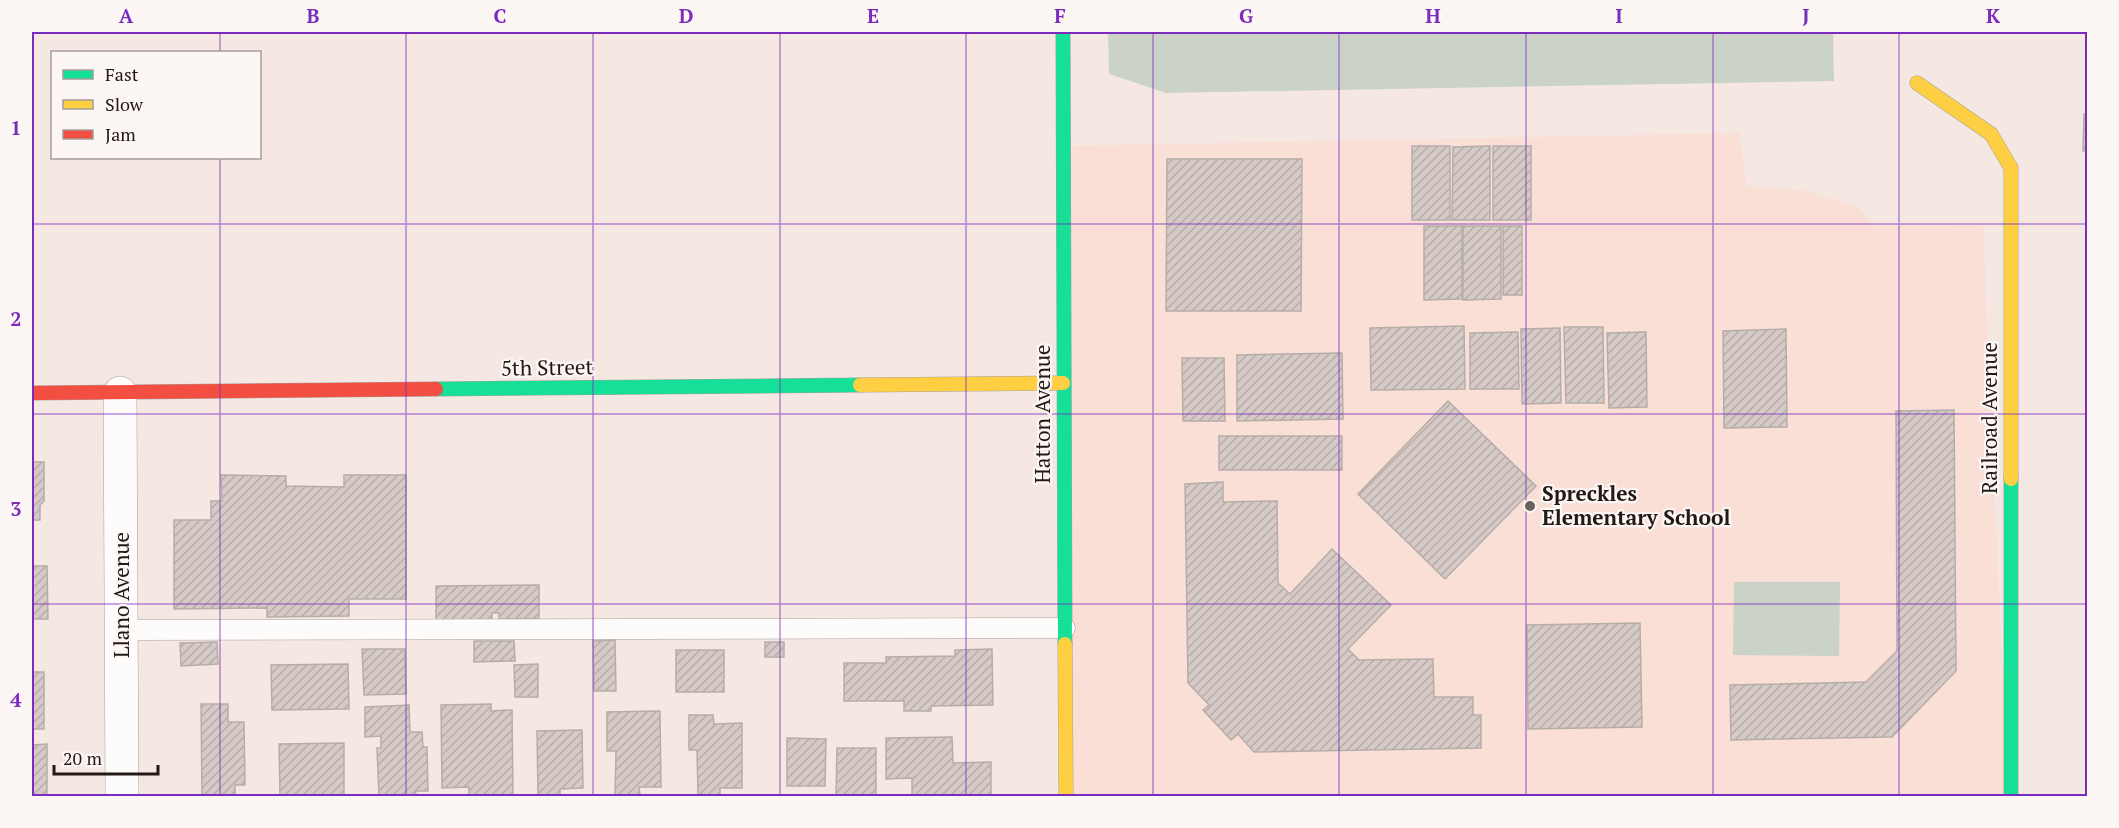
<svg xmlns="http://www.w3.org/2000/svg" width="2119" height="828" font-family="'PT Serif',serif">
	<defs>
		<pattern id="building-hatch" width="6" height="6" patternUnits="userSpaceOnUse" patternTransform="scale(1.5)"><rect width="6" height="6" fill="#d5cac5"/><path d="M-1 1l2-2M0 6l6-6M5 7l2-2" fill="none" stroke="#b7ada8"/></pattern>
	</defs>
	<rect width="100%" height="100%" fill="#f5e8e3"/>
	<path fill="#f9dfd5" d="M 1739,133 L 1747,186 L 1802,190 L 1859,207 L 1873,226 L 1983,225 L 2008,796 L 1066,796 L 1063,146 Z"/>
	<g fill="#cbd3c8">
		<path d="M 1108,32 L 1833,32 L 1834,81 L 1166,93 L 1109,74 Z"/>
		<path d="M 1734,582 L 1840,582 L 1839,656 L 1733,655 Z"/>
	</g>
	<g fill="url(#building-hatch)" stroke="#b7ada8" stroke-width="1.5">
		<path d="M 2084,114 L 2088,114 L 2088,151 L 2083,151 Z"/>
		<rect x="1412" y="146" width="38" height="74"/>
		<path d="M 1490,146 L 1490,220 L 1452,220 L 1453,147 Z"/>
		<rect x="1493" y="146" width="38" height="74"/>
		<path d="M 1167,159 L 1302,159 L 1301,311 L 1166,311 Z"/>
		<path d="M 1424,226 L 1462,226 L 1462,299 L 1424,300 Z"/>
		<path d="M 1463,226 L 1501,226 L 1501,299 L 1463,300 Z"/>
		<rect x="1503" y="226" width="19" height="69"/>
		<path d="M 1464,326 L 1465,389 L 1371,390 L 1370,328 Z"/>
		<path d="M 1564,327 L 1603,327 L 1604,403 L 1566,403 Z"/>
		<path d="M 1560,328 L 1561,403 L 1522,404 L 1521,329 Z"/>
		<path d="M 1786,329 L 1787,427 L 1724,428 L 1723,331 Z"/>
		<path d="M 1518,332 L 1519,389 L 1470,389 L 1470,333 Z"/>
		<path d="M 1646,332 L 1647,407 L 1609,408 L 1607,333 Z"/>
		<path d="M 1342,353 L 1343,419 L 1237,421 L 1237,355 Z"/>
		<path d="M 1182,358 L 1224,358 L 1225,421 L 1183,421 Z"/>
		<path d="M 1448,401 L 1536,486 L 1445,579 L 1358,494 Z"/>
		<path d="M 1954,410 L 1956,671 L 1892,737 L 1731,740 L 1730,685 L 1866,682 L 1897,651 L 1896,411 Z"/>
		<rect x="1219" y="436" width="123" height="34"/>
		<path d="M 32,462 L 44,462 L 44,501 L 40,505 L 40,520 L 32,520 Z"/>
		<path d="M 221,475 L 286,476 L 286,486 L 344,487 L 344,475 L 406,475 L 406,599 L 349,599 L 349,616 L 267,617 L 267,608 L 174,609 L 174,520 L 211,520 L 211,501 L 222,501 Z"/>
		<path d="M 1223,482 L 1223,502 L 1277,501 L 1278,583 L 1290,594 L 1332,549 L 1391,605 L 1348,649 L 1359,660 L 1433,659 L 1434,697 L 1473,697 L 1473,715 L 1481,715 L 1481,748 L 1254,752 L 1238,734 L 1231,740 L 1203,710 L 1209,705 L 1188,683 L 1185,484 Z"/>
		<path d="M 32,566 L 47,566 L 48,619 L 32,619 Z"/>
		<path d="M 539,585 L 539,619 L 499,619 L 499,613 L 492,613 L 492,620 L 436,621 L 436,586 Z"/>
		<path d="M 1640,623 L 1642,727 L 1528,729 L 1527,625 Z"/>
		<path d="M 615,640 L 616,691 L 594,691 L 593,641 Z"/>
		<path d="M 474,641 L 514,641 L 515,661 L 474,662 Z"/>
		<path d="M 217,642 L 218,664 L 181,666 L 180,643 Z"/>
		<rect x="765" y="642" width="19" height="15"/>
		<path d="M 362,649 L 405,649 L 406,694 L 364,695 Z"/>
		<path d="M 992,649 L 993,705 L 931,706 L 931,711 L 904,711 L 904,701 L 844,701 L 844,663 L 886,663 L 886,657 L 955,656 L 955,650 Z"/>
		<rect x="676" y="650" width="48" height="42"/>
		<path d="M 348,664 L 349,709 L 272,710 L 271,665 Z"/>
		<path d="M 538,664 L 538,697 L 515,697 L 514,665 Z"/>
		<rect x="32" y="672" width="12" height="57"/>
		<path d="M 201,704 L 228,704 L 228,722 L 244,722 L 245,785 L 235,785 L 235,796 L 202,796 Z"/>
		<path d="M 491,704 L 491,711 L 512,710 L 513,796 L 469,796 L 469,787 L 442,788 L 441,705 Z"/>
		<path d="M 409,705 L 410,732 L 422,732 L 423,747 L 427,747 L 428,791 L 416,791 L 415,796 L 379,796 L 377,748 L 381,748 L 381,736 L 365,737 L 365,707 Z"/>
		<path d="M 660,711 L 661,787 L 639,787 L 640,795 L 615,795 L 616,751 L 607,751 L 607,712 Z"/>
		<path d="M 689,715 L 713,715 L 714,724 L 742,723 L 742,788 L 720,788 L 720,795 L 698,795 L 697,750 L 689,750 Z"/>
		<path d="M 582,730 L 583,788 L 560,789 L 560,796 L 538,796 L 537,731 Z"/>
		<path d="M 952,737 L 953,763 L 991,762 L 991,796 L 912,796 L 912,778 L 886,779 L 886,738 Z"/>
		<path d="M 787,738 L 826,739 L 825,786 L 787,786 Z"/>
		<path d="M 344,743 L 344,796 L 280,796 L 279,744 Z"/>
		<path d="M 47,744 L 47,796 L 32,796 L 32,745 Z"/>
		<path d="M 837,748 L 876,748 L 876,796 L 836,796 Z"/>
	</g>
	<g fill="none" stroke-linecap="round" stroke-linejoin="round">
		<g stroke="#aa9f9b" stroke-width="21">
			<path id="lane" d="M 123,630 L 1065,628"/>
		</g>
		<g stroke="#aa9f9b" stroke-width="34">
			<path id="street" d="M 120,393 L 122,796"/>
		</g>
		<g stroke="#aa9f9b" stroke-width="15">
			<g id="fast">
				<path d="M 1063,32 L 1065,644"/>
				<path d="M 436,389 L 860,385"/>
				<path d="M 2011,479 L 2011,796"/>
			</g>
		</g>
		<g stroke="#aa9f9b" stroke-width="15">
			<g id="slow">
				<path d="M 1917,83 L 1991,134 L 2011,168 L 2011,479"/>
				<path d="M 860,385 L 1063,383"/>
				<path d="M 1065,644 L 1066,796"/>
			</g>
		</g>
		<g stroke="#aa9f9b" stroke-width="15">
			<path id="jam" d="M 32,393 L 436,389"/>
		</g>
		<use href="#lane" stroke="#fefcfb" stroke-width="20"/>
		<use href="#street" stroke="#fefcfb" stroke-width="33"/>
		<use href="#fast" stroke="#16e098" stroke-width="14"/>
		<use href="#slow" stroke="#ffcf43" stroke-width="14"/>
		<use href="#jam" stroke="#f24e42" stroke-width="14"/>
	</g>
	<path fill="none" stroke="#7b2cbf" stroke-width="1.5" stroke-opacity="0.55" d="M 220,32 L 220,52M 406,32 L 406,796M 593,32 L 593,796M 780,32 L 780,796M 966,32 L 966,796M 1153,32 L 1153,796M 1339,32 L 1339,796M 1526,32 L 1526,796M 1713,32 L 1713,796M 1899,32 L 1899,796M 220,158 L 220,796M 32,224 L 2088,224M 32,414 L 2088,414M 32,604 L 2088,604"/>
	<circle fill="#6c615c" stroke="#fcf6f4" stroke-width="2" cx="1530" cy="506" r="6"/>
	<g text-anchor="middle" stroke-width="4.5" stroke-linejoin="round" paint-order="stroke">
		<g font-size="21" fill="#221814" stroke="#fcf6f4">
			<text transform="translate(547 368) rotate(-1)" y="7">5th Street</text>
			<text transform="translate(1043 414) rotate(-90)" y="7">Hatton Avenue</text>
			<text transform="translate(1990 418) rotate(-90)" y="7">Railroad Avenue</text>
			<text transform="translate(122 595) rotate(-90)" y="7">Llano Avenue</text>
		</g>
		<g font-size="21" font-weight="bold" fill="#221814" stroke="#fcf6f4" text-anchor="start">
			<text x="1542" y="501">Spreckles<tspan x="1542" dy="24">Elementary School</tspan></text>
		</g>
	</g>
	<rect width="2119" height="828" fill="none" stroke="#fcf6f4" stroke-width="66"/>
	<rect x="51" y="51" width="210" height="108" fill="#fcf6f4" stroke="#a59d9a" stroke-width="1.5"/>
	<rect x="63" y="70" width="30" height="9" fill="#16e098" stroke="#a59d9a" stroke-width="1.5"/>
	<text x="105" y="81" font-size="18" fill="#221814">Fast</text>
	<rect x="63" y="100" width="30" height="9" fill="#ffcf43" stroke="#a59d9a" stroke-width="1.5"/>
	<text x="105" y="111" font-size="18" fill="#221814">Slow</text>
	<rect x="63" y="130" width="30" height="9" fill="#f24e42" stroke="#a59d9a" stroke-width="1.5"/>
	<text x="105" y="141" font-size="18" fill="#221814">Jam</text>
	<path d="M54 765v9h104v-9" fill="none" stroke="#221814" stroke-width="3"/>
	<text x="63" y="765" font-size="18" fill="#221814" stroke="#fcf6f4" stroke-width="4.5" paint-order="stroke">20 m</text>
	<rect x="33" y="33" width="2053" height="762" fill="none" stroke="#7b2cbf" stroke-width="2"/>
	<g font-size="20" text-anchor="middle" font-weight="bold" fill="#7b2cbf">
		<text x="126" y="23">A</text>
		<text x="313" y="23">B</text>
		<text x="500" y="23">C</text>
		<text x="686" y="23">D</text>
		<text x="873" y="23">E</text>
		<text x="1060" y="23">F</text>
		<text x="1246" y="23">G</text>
		<text x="1433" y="23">H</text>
		<text x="1619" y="23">I</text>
		<text x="1806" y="23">J</text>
		<text x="1993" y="23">K</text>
		<text x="16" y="135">1</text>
		<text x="16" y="326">2</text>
		<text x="16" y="516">3</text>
		<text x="16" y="707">4</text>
	</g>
</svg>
